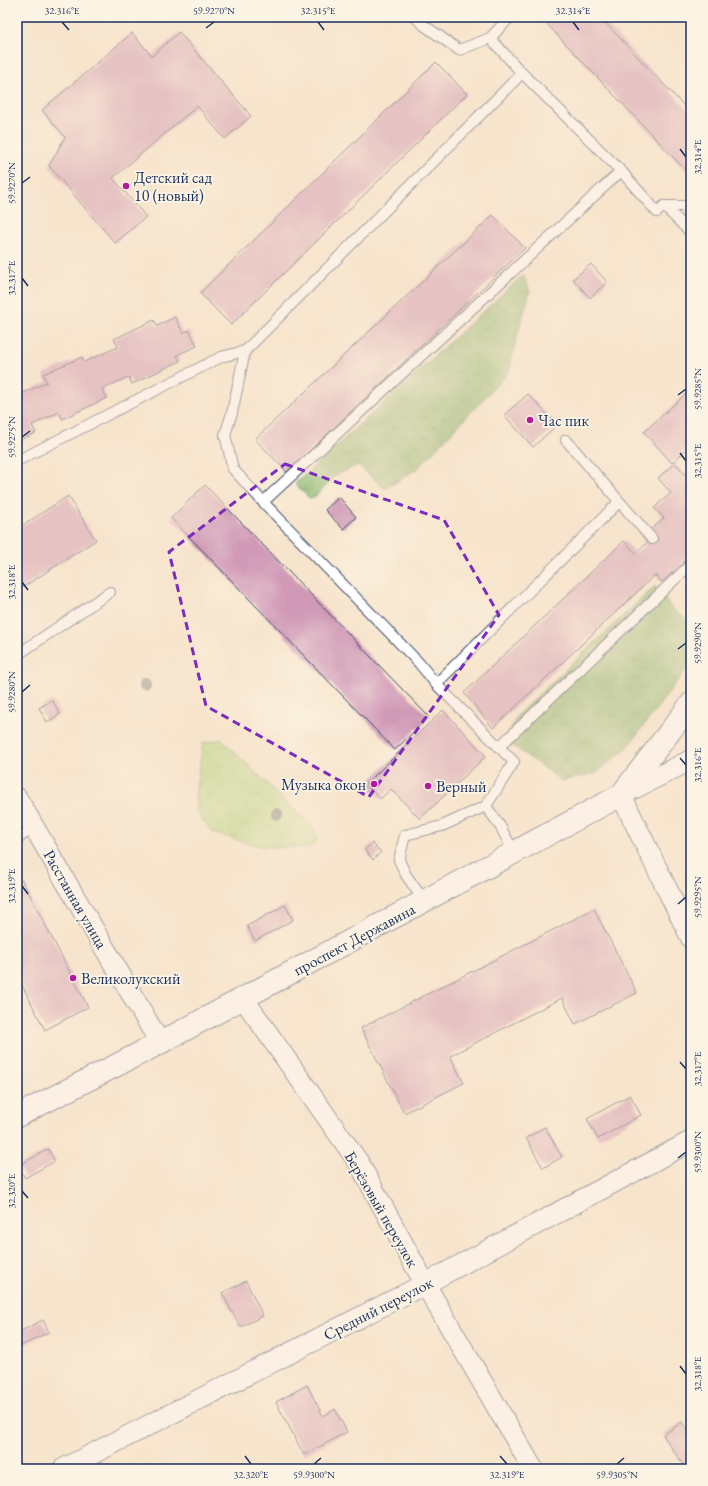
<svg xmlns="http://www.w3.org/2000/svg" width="708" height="1486" font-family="'EB Garamond',serif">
	<defs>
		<pattern id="grass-tufts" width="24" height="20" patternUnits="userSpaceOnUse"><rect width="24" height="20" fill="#b1d882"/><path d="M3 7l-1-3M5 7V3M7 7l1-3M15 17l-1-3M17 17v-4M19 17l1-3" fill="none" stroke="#98ba73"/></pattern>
		<pattern id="forest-crowns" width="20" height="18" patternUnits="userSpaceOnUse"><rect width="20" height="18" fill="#8cb870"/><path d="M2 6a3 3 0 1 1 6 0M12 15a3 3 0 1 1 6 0" fill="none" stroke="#72965f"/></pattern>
	</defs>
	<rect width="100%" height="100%" fill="#fcf5e5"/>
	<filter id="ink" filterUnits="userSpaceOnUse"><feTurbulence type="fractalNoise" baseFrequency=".025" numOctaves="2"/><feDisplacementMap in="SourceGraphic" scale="8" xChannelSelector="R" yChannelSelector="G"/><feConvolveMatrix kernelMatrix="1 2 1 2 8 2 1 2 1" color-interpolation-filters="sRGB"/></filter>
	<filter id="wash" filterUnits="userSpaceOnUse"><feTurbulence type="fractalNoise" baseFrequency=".012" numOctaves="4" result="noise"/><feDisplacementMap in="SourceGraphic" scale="16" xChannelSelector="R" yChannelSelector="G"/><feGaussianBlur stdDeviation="0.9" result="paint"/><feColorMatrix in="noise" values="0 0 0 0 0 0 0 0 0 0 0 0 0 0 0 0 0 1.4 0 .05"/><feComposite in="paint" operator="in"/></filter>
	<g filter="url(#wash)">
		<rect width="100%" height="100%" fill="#f7e4cc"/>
		<path fill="url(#grass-tufts)" stroke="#668470" d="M 221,739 L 312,827 L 318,838 L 311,848 L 263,847 L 213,833 L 198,814 L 195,796 L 203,743 Z"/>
		<g fill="url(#forest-crowns)" stroke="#547467">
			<path d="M 523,275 L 530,291 L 518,332 L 509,372 L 417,469 L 385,489 L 358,465 L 335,476 L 317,495 L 310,499 L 295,484 Z"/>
			<path d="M 655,586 L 671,607 L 691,624 L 691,663 L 627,748 L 596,773 L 562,781 L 505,740 L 518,714 Z"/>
		</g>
		<g id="blocks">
			<g fill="#d09ab7">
				<path d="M 546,17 L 600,17 L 691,113 L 691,176 L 543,20 Z"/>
				<path d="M 179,32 L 251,116 L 225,139 L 197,106 L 113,178 L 146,217 L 115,243 L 49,166 L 65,137 L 42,110 L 132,33 L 152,56 Z"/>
				<path d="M 436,62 L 467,94 L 231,325 L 200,293 Z"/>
				<path d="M 493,215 L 525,248 L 287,472 L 255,439 Z"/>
				<path d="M 591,264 L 607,282 L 590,298 L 573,279 Z"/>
				<path d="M 175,317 L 183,333 L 189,330 L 197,346 L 177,355 L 180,361 L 132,384 L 129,377 L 102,389 L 107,398 L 62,419 L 59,412 L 32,425 L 36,433 L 17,441 L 17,396 L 47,382 L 43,374 L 82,357 L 84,362 L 118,347 L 114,339 L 154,320 L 157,326 Z"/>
				<path d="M 691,389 L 691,445 L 672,463 L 644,432 Z"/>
				<path d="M 528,394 L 557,425 L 533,447 L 504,415 Z"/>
				<path d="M 675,463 L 689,478 L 691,477 L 691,533 L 688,536 L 691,539 L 691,555 L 682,563 L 685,566 L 675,575 L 673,572 L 662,582 L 655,575 L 493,728 L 464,693 L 624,541 L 636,553 L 652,538 L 647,533 L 664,518 L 654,508 L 671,493 L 658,478 Z"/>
				<path d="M 205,485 L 429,717 L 395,750 L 171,518 Z"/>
				<path d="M 68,496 L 96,540 L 17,591 L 17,529 Z"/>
				<path d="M 339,497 L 356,517 L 343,529 L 325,510 Z"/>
				<path d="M 52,700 L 60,714 L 47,722 L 39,708 Z"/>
				<path d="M 443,710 L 486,756 L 420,819 L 391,789 L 380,799 L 366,784 Z"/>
				<path d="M 372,843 L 381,852 L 373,860 L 365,850 Z"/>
				<path d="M 22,880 L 88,1007 L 45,1030 L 17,975 L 17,882 Z"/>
				<path d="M 285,905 L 293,920 L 255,941 L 247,926 Z"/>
				<path d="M 594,909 L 637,993 L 575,1024 L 562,998 L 450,1056 L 464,1083 L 404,1113 L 361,1028 Z"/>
				<path d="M 630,1095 L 641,1115 L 598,1139 L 587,1119 Z"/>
				<path d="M 545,1127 L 562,1157 L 543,1168 L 526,1138 Z"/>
				<path d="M 48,1149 L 55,1161 L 25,1178 L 18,1166 Z"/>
				<path d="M 246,1281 L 263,1316 L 240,1327 L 222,1293 Z"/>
				<path d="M 43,1320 L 49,1332 L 17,1348 L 17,1333 Z"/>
				<path d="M 307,1385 L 323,1416 L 335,1409 L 347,1432 L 304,1455 L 276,1402 Z"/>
				<path d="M 682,1422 L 691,1436 L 691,1469 L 686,1469 L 663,1435 Z"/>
			</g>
		</g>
	</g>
	<g filter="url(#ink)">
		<use href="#blocks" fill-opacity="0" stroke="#3c4a6e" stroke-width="1"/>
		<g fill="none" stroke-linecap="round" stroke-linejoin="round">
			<g stroke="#3c4a6e" stroke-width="12">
				<g id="lane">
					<path d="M 415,17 L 425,26 L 459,50 L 490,38"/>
					<path d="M 510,17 L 490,38 L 522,73 L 621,171 L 657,212 L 664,206 L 687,206 L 691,202"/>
					<path d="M 664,206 L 691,233"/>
					<path d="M 245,351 L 232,413 L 225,435 L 233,469 L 263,502"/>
					<path d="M 566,440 L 652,539"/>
					<path d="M 17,461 L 221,357 L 245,351 L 522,73"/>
					<path d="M 17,655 L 110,592"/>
					<path d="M 436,684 L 619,502"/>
					<path d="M 500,746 L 691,564"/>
					<path d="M 486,806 L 514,762 L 436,684 L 419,663 L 263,502 L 621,171"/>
					<path d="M 17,838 L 35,828"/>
					<path d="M 424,901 L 406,875 L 399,860 L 405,835 L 442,826 L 486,806 L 500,826 L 514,852"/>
				</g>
			</g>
			<g stroke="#3c4a6e" stroke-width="22">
				<g id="street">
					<path d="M 691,760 L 621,795 L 691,938"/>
					<path d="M 17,798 L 160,1043"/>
					<path d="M 243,998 L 359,1163 L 425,1284 L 533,1469"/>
					<path d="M 63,1469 L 425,1284 L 691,1141"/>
				</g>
			</g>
			<g stroke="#3c4a6e" stroke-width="24">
				<path id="secondary" d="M 17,1116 L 160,1043 L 621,795 L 691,704"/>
			</g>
			<use href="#lane" stroke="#fff" stroke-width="10"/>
			<use href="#street" stroke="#fff" stroke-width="20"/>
			<use href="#secondary" stroke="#fff" stroke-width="22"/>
		</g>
		<g fill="#929894">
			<circle cx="145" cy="683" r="6"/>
			<circle cx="277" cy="814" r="6"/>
		</g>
	</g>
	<path d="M0 0H708V1486H0ZM 285,464 L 444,520 L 499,615 L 369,797 L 206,706 L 169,552 Z" fill="#f7e4cc" fill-opacity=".55" fill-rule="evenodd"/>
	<path fill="none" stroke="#7b2cbf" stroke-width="3" stroke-dasharray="8 5" stroke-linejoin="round" d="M 285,464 L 444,520 L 499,615 L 369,797 L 206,706 L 169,552 Z"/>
	<path fill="none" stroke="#1b2f5e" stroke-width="1.5" d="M 62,22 L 69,30M 318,22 L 324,30M 573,22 L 579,30M 206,28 L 214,22M 680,149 L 686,157M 22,183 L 30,177M 22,278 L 28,286M 678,395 L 686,389M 22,437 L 30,431M 680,453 L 686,461M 22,582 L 28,590M 678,649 L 686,643M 22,692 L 30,685M 680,758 L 686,765M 22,886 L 28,894M 678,904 L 686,897M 680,1062 L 686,1069M 678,1158 L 686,1152M 22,1191 L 28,1198M 680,1366 L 686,1374M 245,1456 L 251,1464M 500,1456 L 507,1464M 314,1464 L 321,1458M 617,1464 L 624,1458"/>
	<g fill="#b5179e" stroke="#fcf5e5" stroke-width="1.5">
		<circle cx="126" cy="186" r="4"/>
		<circle cx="530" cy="420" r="4"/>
		<circle cx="374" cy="784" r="4"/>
		<circle cx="428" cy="786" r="4"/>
		<circle cx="73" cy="978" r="4"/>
	</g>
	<g text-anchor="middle" stroke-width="3.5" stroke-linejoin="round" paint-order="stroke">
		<g font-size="16" fill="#1b2f5e" stroke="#fcf5e5" text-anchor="start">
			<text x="134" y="183">Детский сад<tspan x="134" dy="18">10 (новый)</tspan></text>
			<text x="538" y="426">Час пик</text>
			<text x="366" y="790" text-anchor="end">Музыка окон</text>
			<text x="436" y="792">Верный</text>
			<text x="81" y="984">Великолукский</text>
		</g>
		<g font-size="16" fill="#1b2f5e" stroke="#fcf5e5">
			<text transform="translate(76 899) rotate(60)" y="6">Расстанная улица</text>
			<text transform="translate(354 939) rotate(-28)" y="6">проспект Державина</text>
			<text transform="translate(382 1209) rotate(60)" y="6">Берёзовый переулок</text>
			<text transform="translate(378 1308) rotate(-27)" y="6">Средний переулок</text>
		</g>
	</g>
	<rect width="708" height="1486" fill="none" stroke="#fcf5e5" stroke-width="44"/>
	<rect x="22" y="22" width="664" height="1442" fill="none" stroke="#1b2f5e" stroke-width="1.5"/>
	<g font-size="10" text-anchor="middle" fill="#1b2f5e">
		<text x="62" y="14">32.316°E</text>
		<text x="214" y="14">59.9270°N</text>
		<text x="318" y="14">32.315°E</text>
		<text x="573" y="14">32.314°E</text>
		<text transform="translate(697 157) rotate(-90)" y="4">32.314°E</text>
		<text transform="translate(11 183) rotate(-90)" y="4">59.9270°N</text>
		<text transform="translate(11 278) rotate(-90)" y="4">32.317°E</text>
		<text transform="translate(697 389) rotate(-90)" y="4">59.9285°N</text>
		<text transform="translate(11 437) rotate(-90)" y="4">59.9275°N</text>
		<text transform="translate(697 461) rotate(-90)" y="4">32.315°E</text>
		<text transform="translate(11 582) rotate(-90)" y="4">32.318°E</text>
		<text transform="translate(697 643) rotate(-90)" y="4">59.9290°N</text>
		<text transform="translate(11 692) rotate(-90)" y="4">59.9280°N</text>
		<text transform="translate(697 765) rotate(-90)" y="4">32.316°E</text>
		<text transform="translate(11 886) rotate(-90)" y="4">32.319°E</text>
		<text transform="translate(697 897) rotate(-90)" y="4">59.9295°N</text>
		<text transform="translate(697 1069) rotate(-90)" y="4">32.317°E</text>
		<text transform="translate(697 1152) rotate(-90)" y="4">59.9300°N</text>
		<text transform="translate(11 1191) rotate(-90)" y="4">32.320°E</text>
		<text transform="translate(697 1374) rotate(-90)" y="4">32.318°E</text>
		<text x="251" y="1478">32.320°E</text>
		<text x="314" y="1478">59.9300°N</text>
		<text x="507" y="1478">32.319°E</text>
		<text x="617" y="1478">59.9305°N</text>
	</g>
</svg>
